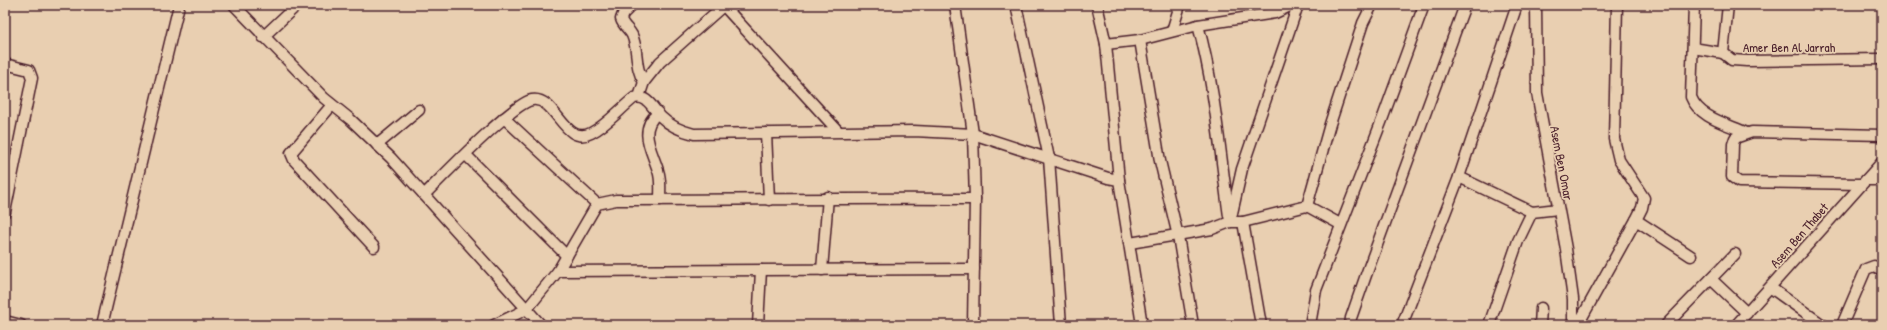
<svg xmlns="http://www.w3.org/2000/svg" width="1887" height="330" font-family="'Patrick Hand',sans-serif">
	<rect width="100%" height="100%" fill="#e9cfb1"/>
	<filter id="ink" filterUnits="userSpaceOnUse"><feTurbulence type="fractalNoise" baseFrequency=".025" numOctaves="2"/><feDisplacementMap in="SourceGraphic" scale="8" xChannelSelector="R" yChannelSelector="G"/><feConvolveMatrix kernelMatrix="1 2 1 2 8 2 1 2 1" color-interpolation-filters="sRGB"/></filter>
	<g filter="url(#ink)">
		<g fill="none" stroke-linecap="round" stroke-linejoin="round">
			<g stroke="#4a1f2b" stroke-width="13">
				<g id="minor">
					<path d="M 234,5 L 324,98 L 350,119 L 391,158 L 541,325"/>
					<path d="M 632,5 L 623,14 L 621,19 C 623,26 629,29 632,35 C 639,51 634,67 644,82"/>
					<path d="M 723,5 L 838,131"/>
					<path d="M 955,5 L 973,134 L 975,199 L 973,325"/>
					<path d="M 1016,5 L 1049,158 L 1061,325"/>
					<path d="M 1097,5 L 1106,44 L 1140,40 L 1198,25 L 1275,13 L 1292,5"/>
					<path d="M 1536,5 L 1537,93 L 1566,249 L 1573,299 L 1573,325"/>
					<path d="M 1694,5 L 1691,97 C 1699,118 1728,124 1747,133"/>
					<path d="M 1728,5 L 1723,53 L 1732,60 L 1747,61 L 1882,59"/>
					<path d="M 1198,25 C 1215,87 1220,153 1229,216"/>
					<path d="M 1172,31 L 1180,5"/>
					<path d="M 263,37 L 297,5"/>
					<path d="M 1140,40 L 1160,161 L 1178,236 L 1193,325"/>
					<path d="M 1106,44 L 1119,180"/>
					<path d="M 1693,48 L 1723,53"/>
					<path d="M 5,64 L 29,70 L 32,78 L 5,212"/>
					<path d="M 639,97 L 644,82 L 660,62 L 723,6"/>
					<path d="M 332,105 L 291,153 L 294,160 L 374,247"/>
					<path d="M 658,113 C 636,131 654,153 659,174 C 661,183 660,191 660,200"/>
					<path d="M 504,118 L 597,204"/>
					<path d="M 766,133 L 769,200"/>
					<path d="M 377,145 L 419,110"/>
					<path d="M 466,155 L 567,256"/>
					<path d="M 1459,177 L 1532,212"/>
					<path d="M 1866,180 L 1882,180"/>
					<path d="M 1861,184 L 1739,182 L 1732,177 L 1733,144 L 1735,138 L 1752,132 L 1882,135"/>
					<path d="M 424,195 C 442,177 513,103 532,100 C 556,96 564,147 591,133 C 607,125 620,109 634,98 C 648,95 652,108 661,117 C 670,126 682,131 694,134 L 914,131 L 973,134 L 1108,178 L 1119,180 L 1142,325"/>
					<path d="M 1307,206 L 1330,124 L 1363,23 L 1372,5"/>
					<path d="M 1636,220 L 1691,256"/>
					<path d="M 1230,222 L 1242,169 L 1298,5"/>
					<path d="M 1243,222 L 1261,325"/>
					<path d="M 1130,243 L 1212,229 L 1230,222 L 1243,222 L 1307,206 L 1340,224"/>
					<path d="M 822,270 L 828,197"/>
					<path d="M 558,271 L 974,269"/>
					<path d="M 1711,279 L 1747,313"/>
					<path d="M 1771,288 L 1823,325"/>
					<path d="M 5,321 L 21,325"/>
					<path d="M 1573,322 L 1580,321 L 1636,220 L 1642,208 L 1644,198 L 1619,160 L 1614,139 L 1617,5"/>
					<path d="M 102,325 L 179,5"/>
					<path d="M 494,325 L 527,309 L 558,271 L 597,204 L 616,200 C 736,200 855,198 975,199"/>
					<path d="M 758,325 L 761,270"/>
					<path d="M 1310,325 L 1316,290 L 1382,120 L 1424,5"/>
					<path d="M 1350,325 L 1351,318 L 1366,275 L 1465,5"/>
					<path d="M 1402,325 L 1459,177 L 1517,5"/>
					<path d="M 1489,325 L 1518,241 L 1532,212 L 1558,209"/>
					<path d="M 1540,325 L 1541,308"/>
					<path d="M 1666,325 L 1735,254"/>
					<path d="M 1736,325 L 1882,162"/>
					<path d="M 1842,325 L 1866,269 L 1874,266 L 1882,270"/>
				</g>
			</g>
			<use href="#minor" stroke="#e9cfb1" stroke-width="10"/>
		</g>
	</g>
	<g text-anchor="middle" stroke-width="3.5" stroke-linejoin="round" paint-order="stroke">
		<g font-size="13" fill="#4a1f2b" stroke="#e9cfb1">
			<text x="1789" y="52">Amer Ben Al Jarrah</text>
			<text transform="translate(1562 163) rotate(79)" y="5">Asem Ben Omar</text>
			<text transform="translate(1799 235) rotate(-49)" y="5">Asem Ben Thabet</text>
		</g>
	</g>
	<rect width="1887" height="330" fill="none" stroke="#e9cfb1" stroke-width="20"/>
	<rect x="10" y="10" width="1867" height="310" fill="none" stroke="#4a1f2b" stroke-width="1.5" filter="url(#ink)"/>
</svg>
